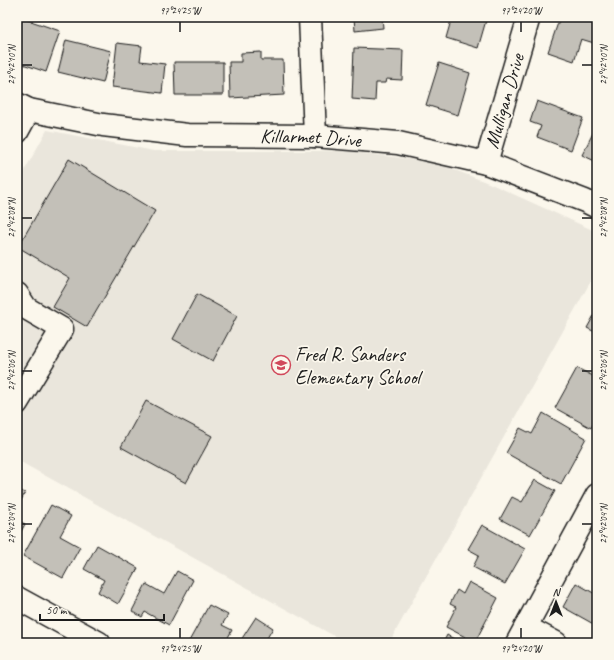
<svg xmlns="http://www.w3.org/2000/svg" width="614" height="660" font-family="Caveat,sans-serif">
	<rect width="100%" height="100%" fill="#fbf7ec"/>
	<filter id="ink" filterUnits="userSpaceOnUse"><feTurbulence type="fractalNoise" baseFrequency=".025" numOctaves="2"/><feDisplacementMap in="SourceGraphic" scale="8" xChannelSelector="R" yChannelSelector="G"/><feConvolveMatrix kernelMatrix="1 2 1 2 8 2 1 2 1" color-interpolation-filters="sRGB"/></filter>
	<g filter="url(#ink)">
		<path fill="#eae6dc" d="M 47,130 L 154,151 L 346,151 L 434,162 L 491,184 L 597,232 L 597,270 L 389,643 L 347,643 L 17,460 L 17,184 Z"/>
		<g fill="#c3c0b8" stroke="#1c1c1c">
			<path d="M 354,17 L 382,17 L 383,28 L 355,31 Z"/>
			<path d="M 452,17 L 487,17 L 478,48 L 446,38 Z"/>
			<path d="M 560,17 L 590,17 L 597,19 L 597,35 L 594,43 L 581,39 L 574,61 L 548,52 Z"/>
			<path d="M 22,18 L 60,31 L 46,72 L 17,62 L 17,34 Z"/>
			<path d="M 66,40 L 111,51 L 103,83 L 58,72 Z"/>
			<path d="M 117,43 L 142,46 L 140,61 L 165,64 L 162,93 L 112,87 Z"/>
			<path d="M 354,48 L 403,50 L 402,80 L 386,79 L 385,83 L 376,83 L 375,101 L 352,99 Z"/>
			<path d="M 261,52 L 261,60 L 283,60 L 284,95 L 230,98 L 229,62 L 241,62 L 241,53 Z"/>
			<path d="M 174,62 L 223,62 L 223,95 L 175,95 Z"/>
			<path d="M 439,63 L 470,73 L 458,115 L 426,105 Z"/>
			<path d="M 537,101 L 583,118 L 571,150 L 537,137 L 541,126 L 530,122 Z"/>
			<path d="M 597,125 L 597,162 L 582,155 Z"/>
			<path d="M 69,159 L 155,211 L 87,327 L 53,307 L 70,278 L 18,247 Z"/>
			<path d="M 197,294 L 237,316 L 213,361 L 173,339 Z"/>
			<path d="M 597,310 L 597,333 L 587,328 Z"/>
			<path d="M 577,368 L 597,378 L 597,417 L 591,428 L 555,408 Z"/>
			<path d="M 146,401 L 212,436 L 186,483 L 121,447 Z"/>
			<path d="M 543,413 L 586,438 L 561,484 L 506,453 L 520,428 L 532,434 Z"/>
			<path d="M 535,480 L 555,491 L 530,535 L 500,519 L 512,497 L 522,502 Z"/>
			<path d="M 17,489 L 25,493 L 17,508 Z"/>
			<path d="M 51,505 L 71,516 L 60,536 L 80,547 L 63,578 L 23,556 Z"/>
			<path d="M 17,520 L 25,524 L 17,539 Z"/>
			<path d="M 482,525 L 525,549 L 505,584 L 473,567 L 479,555 L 468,549 Z"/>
			<path d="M 97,545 L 138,568 L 118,604 L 98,592 L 104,580 L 84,569 Z"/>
			<path d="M 177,571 L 193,580 L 169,625 L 145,612 L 142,617 L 132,611 L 146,584 L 164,594 Z"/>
			<path d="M 469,582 L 498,598 L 475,642 L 446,627 L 456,607 L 450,604 L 457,590 L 463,594 Z"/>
			<path d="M 576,583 L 597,595 L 597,626 L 563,607 Z"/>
			<path d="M 209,605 L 228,615 L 222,625 L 232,630 L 225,643 L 188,643 Z"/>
			<path d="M 256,617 L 273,628 L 267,638 L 275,643 L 239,643 Z"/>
			<path d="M 447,635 L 461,643 L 443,643 Z"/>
			<path d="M 17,638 L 27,643 L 17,643 Z"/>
		</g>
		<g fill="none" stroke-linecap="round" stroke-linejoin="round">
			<g stroke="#1c1c1c" stroke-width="25">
				<g id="minor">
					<path d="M 310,17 L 315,136"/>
					<path id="s1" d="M 17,104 L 29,110 L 103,125 L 187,135 L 315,136 L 398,143 L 486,163 L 585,201 L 597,207"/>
					<path d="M 17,132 L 29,110"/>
					<path d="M 486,163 L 529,17"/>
					<path d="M 17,294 L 26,308 L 62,329 L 17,403"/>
					<path d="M 17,598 L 99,643"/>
					<path d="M 526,627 L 556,643"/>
					<path d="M 517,643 L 597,495"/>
				</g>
			</g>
			<use href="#minor" stroke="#fbf7ec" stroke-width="22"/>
		</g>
	</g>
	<path fill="none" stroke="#1c1c1c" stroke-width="1.5" d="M 180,22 L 180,32M 521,22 L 521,32M 22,65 L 32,65M 582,65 L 592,65M 22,218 L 32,218M 582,218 L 592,218M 22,371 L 32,371M 582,371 L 592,371M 22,524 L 32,524M 582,524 L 592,524M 180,628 L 180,638M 521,628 L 521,638"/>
	<defs>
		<g id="school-ring" transform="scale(1)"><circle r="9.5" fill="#fbf7ec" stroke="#d1495b" stroke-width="1.5"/><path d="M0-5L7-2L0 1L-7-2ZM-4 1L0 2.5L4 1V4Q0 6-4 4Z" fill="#d1495b"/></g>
	</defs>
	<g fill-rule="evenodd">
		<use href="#school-ring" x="281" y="365"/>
	</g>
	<g text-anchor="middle" stroke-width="3.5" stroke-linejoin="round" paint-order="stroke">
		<g font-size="20" fill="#1c1c1c" stroke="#fbf7ec">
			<text transform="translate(504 101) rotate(-74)" y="7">Mulligan Drive</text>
			<text dy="7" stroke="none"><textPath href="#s1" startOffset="297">Killarmet Drive</textPath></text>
		</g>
		<g font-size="20" fill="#1c1c1c" stroke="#fbf7ec" text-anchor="start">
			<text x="295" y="361">Fred R. Sanders<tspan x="295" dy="23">Elementary School</tspan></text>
		</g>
	</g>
	<rect width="614" height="660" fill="none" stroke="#fbf7ec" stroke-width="44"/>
	<g transform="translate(556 602)" stroke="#fbf7ec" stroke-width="3" paint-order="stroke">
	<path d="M0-3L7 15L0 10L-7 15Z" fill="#1c1c1c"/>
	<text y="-6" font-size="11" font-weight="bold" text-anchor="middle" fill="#1c1c1c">N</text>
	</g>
	<path d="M40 614v6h124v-6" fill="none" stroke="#1c1c1c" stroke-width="2"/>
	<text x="46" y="614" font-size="12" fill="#1c1c1c" stroke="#fbf7ec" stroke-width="3" paint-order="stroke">50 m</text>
	<rect x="22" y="22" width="570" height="616" fill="none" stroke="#1c1c1c" stroke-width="1.5"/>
	<g font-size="10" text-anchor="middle" fill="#1c1c1c">
		<text x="180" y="14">97°24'25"W</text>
		<text x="521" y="14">97°24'20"W</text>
		<text transform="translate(11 65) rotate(-90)" y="4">27°42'10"N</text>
		<text transform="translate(603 65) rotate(-90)" y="4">27°42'10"N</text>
		<text transform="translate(11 218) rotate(-90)" y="4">27°42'08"N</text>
		<text transform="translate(603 218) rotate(-90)" y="4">27°42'08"N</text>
		<text transform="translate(11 371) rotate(-90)" y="4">27°42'06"N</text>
		<text transform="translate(603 371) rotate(-90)" y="4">27°42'06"N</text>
		<text transform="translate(11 524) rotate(-90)" y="4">27°42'04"N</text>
		<text transform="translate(603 524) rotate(-90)" y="4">27°42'04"N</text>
		<text x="180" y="652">97°24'25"W</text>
		<text x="521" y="652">97°24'20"W</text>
	</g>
</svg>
